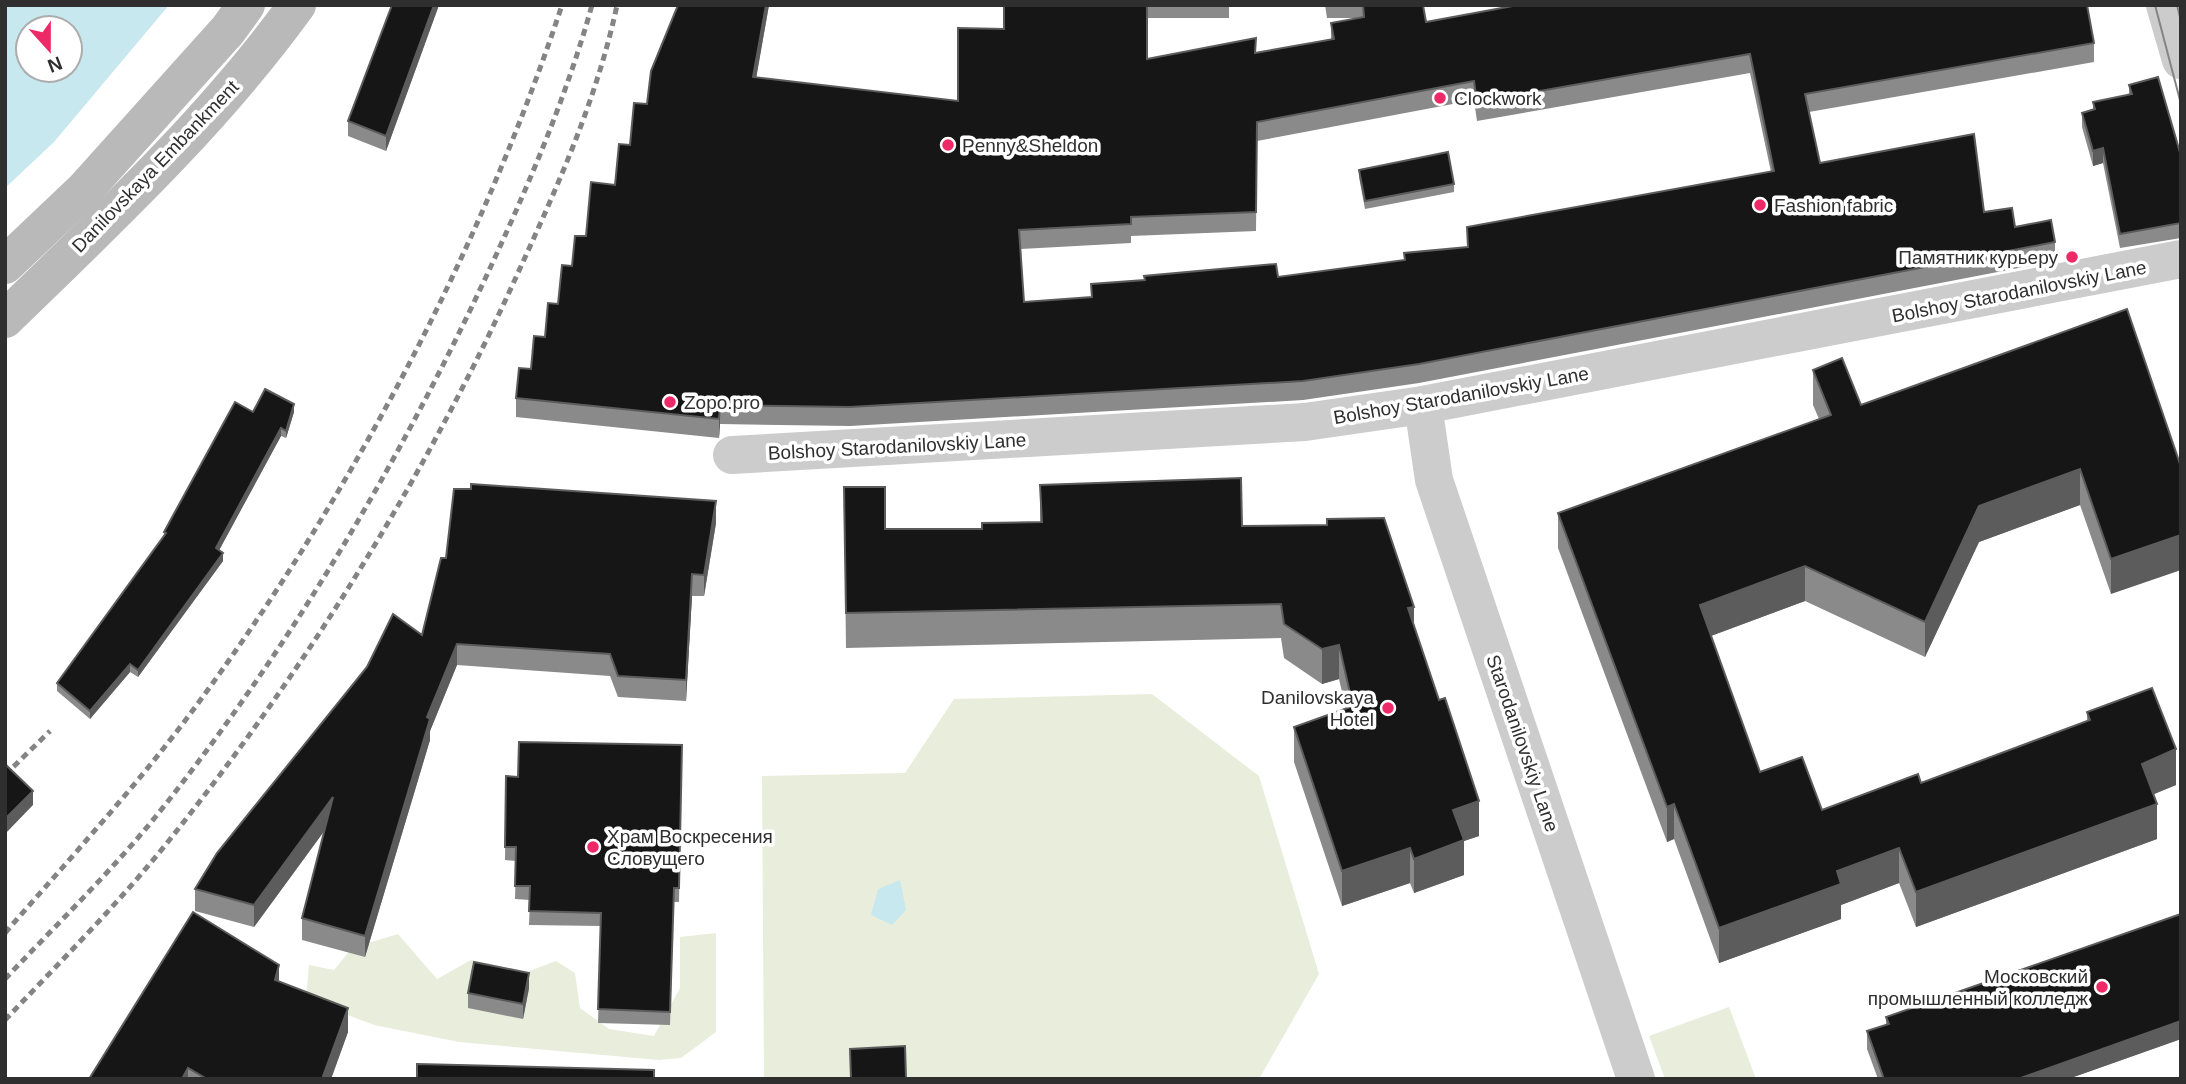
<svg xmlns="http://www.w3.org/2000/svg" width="2186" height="1084" font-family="Helvetica,sans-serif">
	<rect width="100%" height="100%" fill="#fff"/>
	<g fill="#e9eddc">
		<path d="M 1152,694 L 1259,776 L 1319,974 L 1259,1079 L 764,1079 L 762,776 L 905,773 L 954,699 Z"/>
		<path d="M 716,933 L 716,1032 L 681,1058 L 659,1060 L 459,1042 L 374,1025 L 306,999 L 309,965 L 334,970 L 352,948 L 398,934 L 437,979 L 471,960 L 527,972 L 556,961 L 575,973 L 580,1008 L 609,1029 L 654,1036 L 680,988 L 680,937 Z"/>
		<path d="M 1729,1007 L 1756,1079 L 1665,1079 L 1649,1036 Z"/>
	</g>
	<g fill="#c7e8ee" fill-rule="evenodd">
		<path d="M 5,5 L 169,5 L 54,142 L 5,188 ZM 28,28 L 70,28 L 70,70 L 28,70 Z"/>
		<path d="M 900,880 L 906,910 L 892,925 L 871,915 L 878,889 Z"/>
	</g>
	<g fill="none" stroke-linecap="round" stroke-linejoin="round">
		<g stroke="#ccc" stroke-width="38">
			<path d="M 2165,5 L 2181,60"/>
			<path d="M 1423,405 L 1434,480 L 1636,1079"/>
			<path d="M 732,455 L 1305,422 L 1423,405 L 2181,259"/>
		</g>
		<g stroke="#b9b9b9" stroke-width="38">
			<path d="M 5,265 L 85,189 L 228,30 L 246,5"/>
			<path d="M 5,319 C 107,220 214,120 297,5"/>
		</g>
		<g stroke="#848484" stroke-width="2">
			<path d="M 2155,5 L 2181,104"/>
			<path d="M 2177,5 L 2181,21"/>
		</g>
		<g stroke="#848484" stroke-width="5" stroke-dasharray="7 5" stroke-linecap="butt">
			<path d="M 5,775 L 50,731"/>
			<path d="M 5,933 C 70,858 137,786 196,706 C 349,499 481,250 562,5"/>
			<path d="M 5,979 C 59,922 117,866 165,805 C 292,644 398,464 485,279 C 526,191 566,99 592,5"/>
			<path d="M 5,1020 C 61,961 121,901 171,838 C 310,664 431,467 522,264 C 560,181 598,95 617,5"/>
		</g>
	</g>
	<g fill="#8a8a8a" fill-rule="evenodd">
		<path d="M 392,5 L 439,5 L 386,151 L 348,136 L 348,121 Z"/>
		<path d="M 769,5 L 756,78 L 958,101 L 1004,29 L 1004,5 L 1229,5 L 1229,18 L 1148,18 L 1147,59 L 1256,53 L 1331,39 L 1331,23 L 1359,18 L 1327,18 L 1325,5 L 1423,5 L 1426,22 L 2094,43 L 2094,62 L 1809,112 L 1820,163 L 1984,212 L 2015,227 L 2055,242 L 2055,261 L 1419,383 L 1303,400 L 850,426 L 720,424 L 719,438 L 516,417 L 516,398 L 545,337 L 572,266 L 586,236 L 615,185 L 647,104 ZM 1750,73 L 1771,172 L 1467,227 L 1467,247 L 1404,253 L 1404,260 L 1278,277 L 1144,280 L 1091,284 L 1091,297 L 1024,302 L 1021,249 L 1131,243 L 1131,236 L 1256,231 L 1257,141 L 1474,100 L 1477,121 Z"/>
		<path d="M 2129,85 L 2181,156 L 2181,238 L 2120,248 L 2103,163 L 2093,166 L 2082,127 L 2082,113 L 2093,110 L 2093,102 L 2129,95 Z"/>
		<path d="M 1359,170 L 1454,184 L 1454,192 L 1365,209 L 1359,177 Z"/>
		<path d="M 2127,309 L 2111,594 L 2080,505 L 1979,542 L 1925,657 L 1805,601 L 1711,636 L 1760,772 L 1822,810 L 1921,783 L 2087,721 L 2087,712 L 2176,785 L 2154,794 L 2157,839 L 1916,927 L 1899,883 L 1841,905 L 1841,919 L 1719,963 L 1674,839 L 1667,842 L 1558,548 L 1558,513 L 1819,419 L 1813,405 L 1813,370 L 1861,405 Z"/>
		<path d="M 253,412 L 294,412 L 286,438 L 281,436 L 219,550 L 223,561 L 138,677 L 130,672 L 90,719 L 57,691 L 57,683 L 164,536 L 164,532 Z"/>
		<path d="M 1040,485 L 1242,526 L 1414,626 L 1479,836 L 1464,841 L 1464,875 L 1414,893 L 1410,883 L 1342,906 L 1294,762 L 1294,727 L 1346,709 L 1339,679 L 1322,684 L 1284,658 L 1281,638 L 846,648 L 844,487 L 885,529 L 982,529 L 1040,522 Z"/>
		<path d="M 716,523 L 704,596 L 692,596 L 686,701 L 618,697 L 610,676 L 457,665 L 430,731 L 430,740 L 365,957 L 302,940 L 302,918 L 325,830 L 254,927 L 195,911 L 195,889 L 422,635 L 446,558 Z"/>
		<path d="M 682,745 L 679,902 L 674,902 L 670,1025 L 598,1023 L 601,926 L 529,925 L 530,900 L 515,899 L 516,861 L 505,860 L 506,776 L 518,777 Z"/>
		<path d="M 2181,914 L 2181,1039 L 2068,1079 L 1878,1079 L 1867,1049 L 1867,1031 L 1886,1025 L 1886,1017 Z"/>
		<path d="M 279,982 L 348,1032 L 331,1079 L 89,1079 Z"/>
		<path d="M 529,988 L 523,1019 L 468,1008 L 468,993 Z"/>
	</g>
	<g fill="#5c5c5c">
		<path d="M 434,5 L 439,5 L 386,151 L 386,136 Z"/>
		<path d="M 766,5 L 769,5 L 753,96 L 753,77 Z"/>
		<path d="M 2103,148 L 2103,163 L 2093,166 L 2093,151 Z"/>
		<path d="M 294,404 L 294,412 L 286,438 L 286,431 Z"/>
		<path d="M 720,405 L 720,424 L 719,438 L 719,419 Z"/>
		<path d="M 281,428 L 281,436 L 216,556 L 216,548 Z"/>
		<path d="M 2080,469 L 2080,505 L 1979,542 L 1925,657 L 1925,622 L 1979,506 Z"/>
		<path d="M 716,501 L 716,523 L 704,596 L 704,575 Z"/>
		<path d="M 2181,535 L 2181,570 L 2111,594 L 2111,559 Z"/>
		<path d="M 223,553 L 223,561 L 138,677 L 138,670 Z"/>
		<path d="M 1805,566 L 1805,601 L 1700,640 L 1700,605 Z"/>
		<path d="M 692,574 L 692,596 L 686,701 L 686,680 Z"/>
		<path d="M 1414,607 L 1414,641 L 1408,608 Z"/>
		<path d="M 457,644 L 457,665 L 430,731 L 430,740 L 365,957 L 365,936 L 427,717 Z"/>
		<path d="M 1339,645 L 1339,679 L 1322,684 L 1322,649 Z"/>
		<path d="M 130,664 L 130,672 L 90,719 L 90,711 Z"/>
		<path d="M 2176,749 L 2176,785 L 2142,799 L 2142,764 Z"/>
		<path d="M 33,791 L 33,805 L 5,834 L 5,819 Z"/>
		<path d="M 333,797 L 333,819 L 254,927 L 254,905 Z"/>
		<path d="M 1479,801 L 1479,836 L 1464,841 L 1464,875 L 1414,893 L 1414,859 L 1453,810 Z"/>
		<path d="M 1674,804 L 1674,839 L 1667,842 L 1667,807 Z"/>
		<path d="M 2157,804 L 2157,839 L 1916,927 L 1916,892 Z"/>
		<path d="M 1410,848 L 1410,883 L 1342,906 L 1342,871 Z"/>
		<path d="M 1899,848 L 1899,883 L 1841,905 L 1841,919 L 1719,963 L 1719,928 L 1837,871 Z"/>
		<path d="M 279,965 L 279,989 L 275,980 Z"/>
		<path d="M 529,973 L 529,988 L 523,1019 L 523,1004 Z"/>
		<path d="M 348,1008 L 348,1032 L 331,1079 L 322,1079 Z"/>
		<path d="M 2181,1021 L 2181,1039 L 2068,1079 L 2018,1079 Z"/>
		<path d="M 188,1068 L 188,1079 L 182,1079 Z"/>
	</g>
	<g fill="#161616" stroke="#5c5c5c" stroke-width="2" fill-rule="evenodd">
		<path d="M 392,5 L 434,5 L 386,136 L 348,121 Z"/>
		<path d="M 678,5 L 766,5 L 753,77 L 958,101 L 958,28 L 1004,29 L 1004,5 L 1147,5 L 1147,59 L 1256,38 L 1255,53 L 1334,39 L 1331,23 L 1364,17 L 1363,5 L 1423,5 L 1426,22 L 1518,5 L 2087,5 L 2094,43 L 1805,94 L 1820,163 L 1974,134 L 1984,212 L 2012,208 L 2015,227 L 2051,220 L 2055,242 L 1419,364 L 1303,381 L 850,407 L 720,405 L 719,419 L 516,398 L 519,368 L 531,369 L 534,336 L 545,337 L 548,303 L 558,304 L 562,265 L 572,266 L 575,236 L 586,236 L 591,182 L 615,185 L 619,144 L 630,145 L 634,103 L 647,104 L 651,71 ZM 1750,54 L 1774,171 L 1467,227 L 1468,247 L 1404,253 L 1405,260 L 1278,277 L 1276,264 L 1144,276 L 1145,280 L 1091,284 L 1092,297 L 1024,302 L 1019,230 L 1131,224 L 1131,217 L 1256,212 L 1257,122 L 1474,81 L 1477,102 Z"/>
		<path d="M 2158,77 L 2181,156 L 2181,223 L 2120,234 L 2103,148 L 2093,151 L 2082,113 L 2095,109 L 2093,102 L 2132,94 L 2129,85 Z"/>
		<path d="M 1448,152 L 1454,184 L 1365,201 L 1359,170 Z"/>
		<path d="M 2127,309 L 2181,467 L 2181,535 L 2111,559 L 2080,469 L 1979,506 L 1925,622 L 1805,566 L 1700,605 L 1760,772 L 1802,757 L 1822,810 L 1918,774 L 1921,783 L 2090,720 L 2087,712 L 2152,688 L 2176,749 L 2142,764 L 2157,804 L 1916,892 L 1899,848 L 1837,871 L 1841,884 L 1719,928 L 1674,804 L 1667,807 L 1558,513 L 1831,415 L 1813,370 L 1842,358 L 1861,405 Z"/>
		<path d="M 265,389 L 294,404 L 286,431 L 281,428 L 216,548 L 223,553 L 138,670 L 130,664 L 90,711 L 57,683 L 166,533 L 164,532 L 235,402 L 253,412 Z"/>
		<path d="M 1241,478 L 1242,526 L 1327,525 L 1327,519 L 1384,518 L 1414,607 L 1408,608 L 1439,700 L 1445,698 L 1479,801 L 1453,810 L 1464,840 L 1414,859 L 1410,848 L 1342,871 L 1294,727 L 1353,706 L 1339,645 L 1322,649 L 1284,624 L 1281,604 L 846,613 L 844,487 L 885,487 L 885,529 L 982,529 L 982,523 L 1042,522 L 1040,485 Z"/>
		<path d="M 471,484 L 716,501 L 704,575 L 692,574 L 686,680 L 618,676 L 610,654 L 457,644 L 427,717 L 430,719 L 365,936 L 302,918 L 333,797 L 254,905 L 195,889 L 217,853 L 367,667 L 393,614 L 422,635 L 441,558 L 446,558 L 454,489 L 471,489 Z"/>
		<path d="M 519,742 L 682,745 L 679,888 L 674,888 L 670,1012 L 598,1009 L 601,913 L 529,911 L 530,886 L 515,886 L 516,847 L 505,847 L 506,776 L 518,777 Z"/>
		<path d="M 5,764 L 33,791 L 5,819 Z"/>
		<path d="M 193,912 L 279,965 L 275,980 L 348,1008 L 322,1079 L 207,1079 L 188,1068 L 182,1079 L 89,1079 Z"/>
		<path d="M 2181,914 L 2181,1021 L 2018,1079 L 1884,1079 L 1867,1031 L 1889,1024 L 1886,1017 Z"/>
		<path d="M 474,962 L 529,973 L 523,1004 L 468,993 Z"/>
		<path d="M 905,1046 L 906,1079 L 851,1079 L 850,1049 Z"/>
		<path d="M 417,1064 L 654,1070 L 654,1079 L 417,1079 Z"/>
	</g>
	<g fill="#ee2968" stroke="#fff" stroke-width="2.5">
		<circle cx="1440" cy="98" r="7"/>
		<circle cx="948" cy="145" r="7"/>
		<circle cx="1760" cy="205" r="7"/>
		<circle cx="2072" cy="257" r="7"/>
		<circle cx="670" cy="402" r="7"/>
		<circle cx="1388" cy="708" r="7"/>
		<circle cx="593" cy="847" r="7"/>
		<circle cx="2102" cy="987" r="7"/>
	</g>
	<g text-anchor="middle" stroke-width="7" stroke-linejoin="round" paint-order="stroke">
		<g font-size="19" fill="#2f2f2f" stroke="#fff" text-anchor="start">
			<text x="1454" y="105">Clockwork</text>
			<text x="962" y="152">Penny&amp;Sheldon</text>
			<text x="1774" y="212">Fashion fabric</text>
			<text x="2058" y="264" text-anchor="end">Памятник курьеру</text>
			<text x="684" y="409">Zopo.pro</text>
			<text x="1374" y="704" text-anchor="end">Danilovskaya<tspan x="1374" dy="22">Hotel</tspan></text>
			<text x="607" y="843">Храм Воскресения<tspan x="607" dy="22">Словущего</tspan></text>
			<text x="2088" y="983" text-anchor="end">Московский<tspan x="2088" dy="22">промышленный колледж</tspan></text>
		</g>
		<g font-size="19" fill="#2f2f2f" stroke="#fff">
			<text transform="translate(155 166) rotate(-46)" y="7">Danilovskaya Embankment</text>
			<text transform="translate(2019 291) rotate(-11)" y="7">Bolshoy Starodanilovskiy Lane</text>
			<text transform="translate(1461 395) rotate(-10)" y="7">Bolshoy Starodanilovskiy Lane</text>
			<text transform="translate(897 446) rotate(-3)" y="7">Bolshoy Starodanilovskiy Lane</text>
			<text transform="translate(1523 743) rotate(71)" y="7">Starodanilovskiy Lane</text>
		</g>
	</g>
	<rect width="2186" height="1084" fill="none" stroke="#2f2f2f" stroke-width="14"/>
	<g transform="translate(49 49) rotate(159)"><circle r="33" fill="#ffffff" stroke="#acacac" stroke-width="2"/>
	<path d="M0-5L12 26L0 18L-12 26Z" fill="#ee2968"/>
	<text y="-10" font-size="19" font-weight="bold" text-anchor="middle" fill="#2f2f2f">N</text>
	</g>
</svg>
